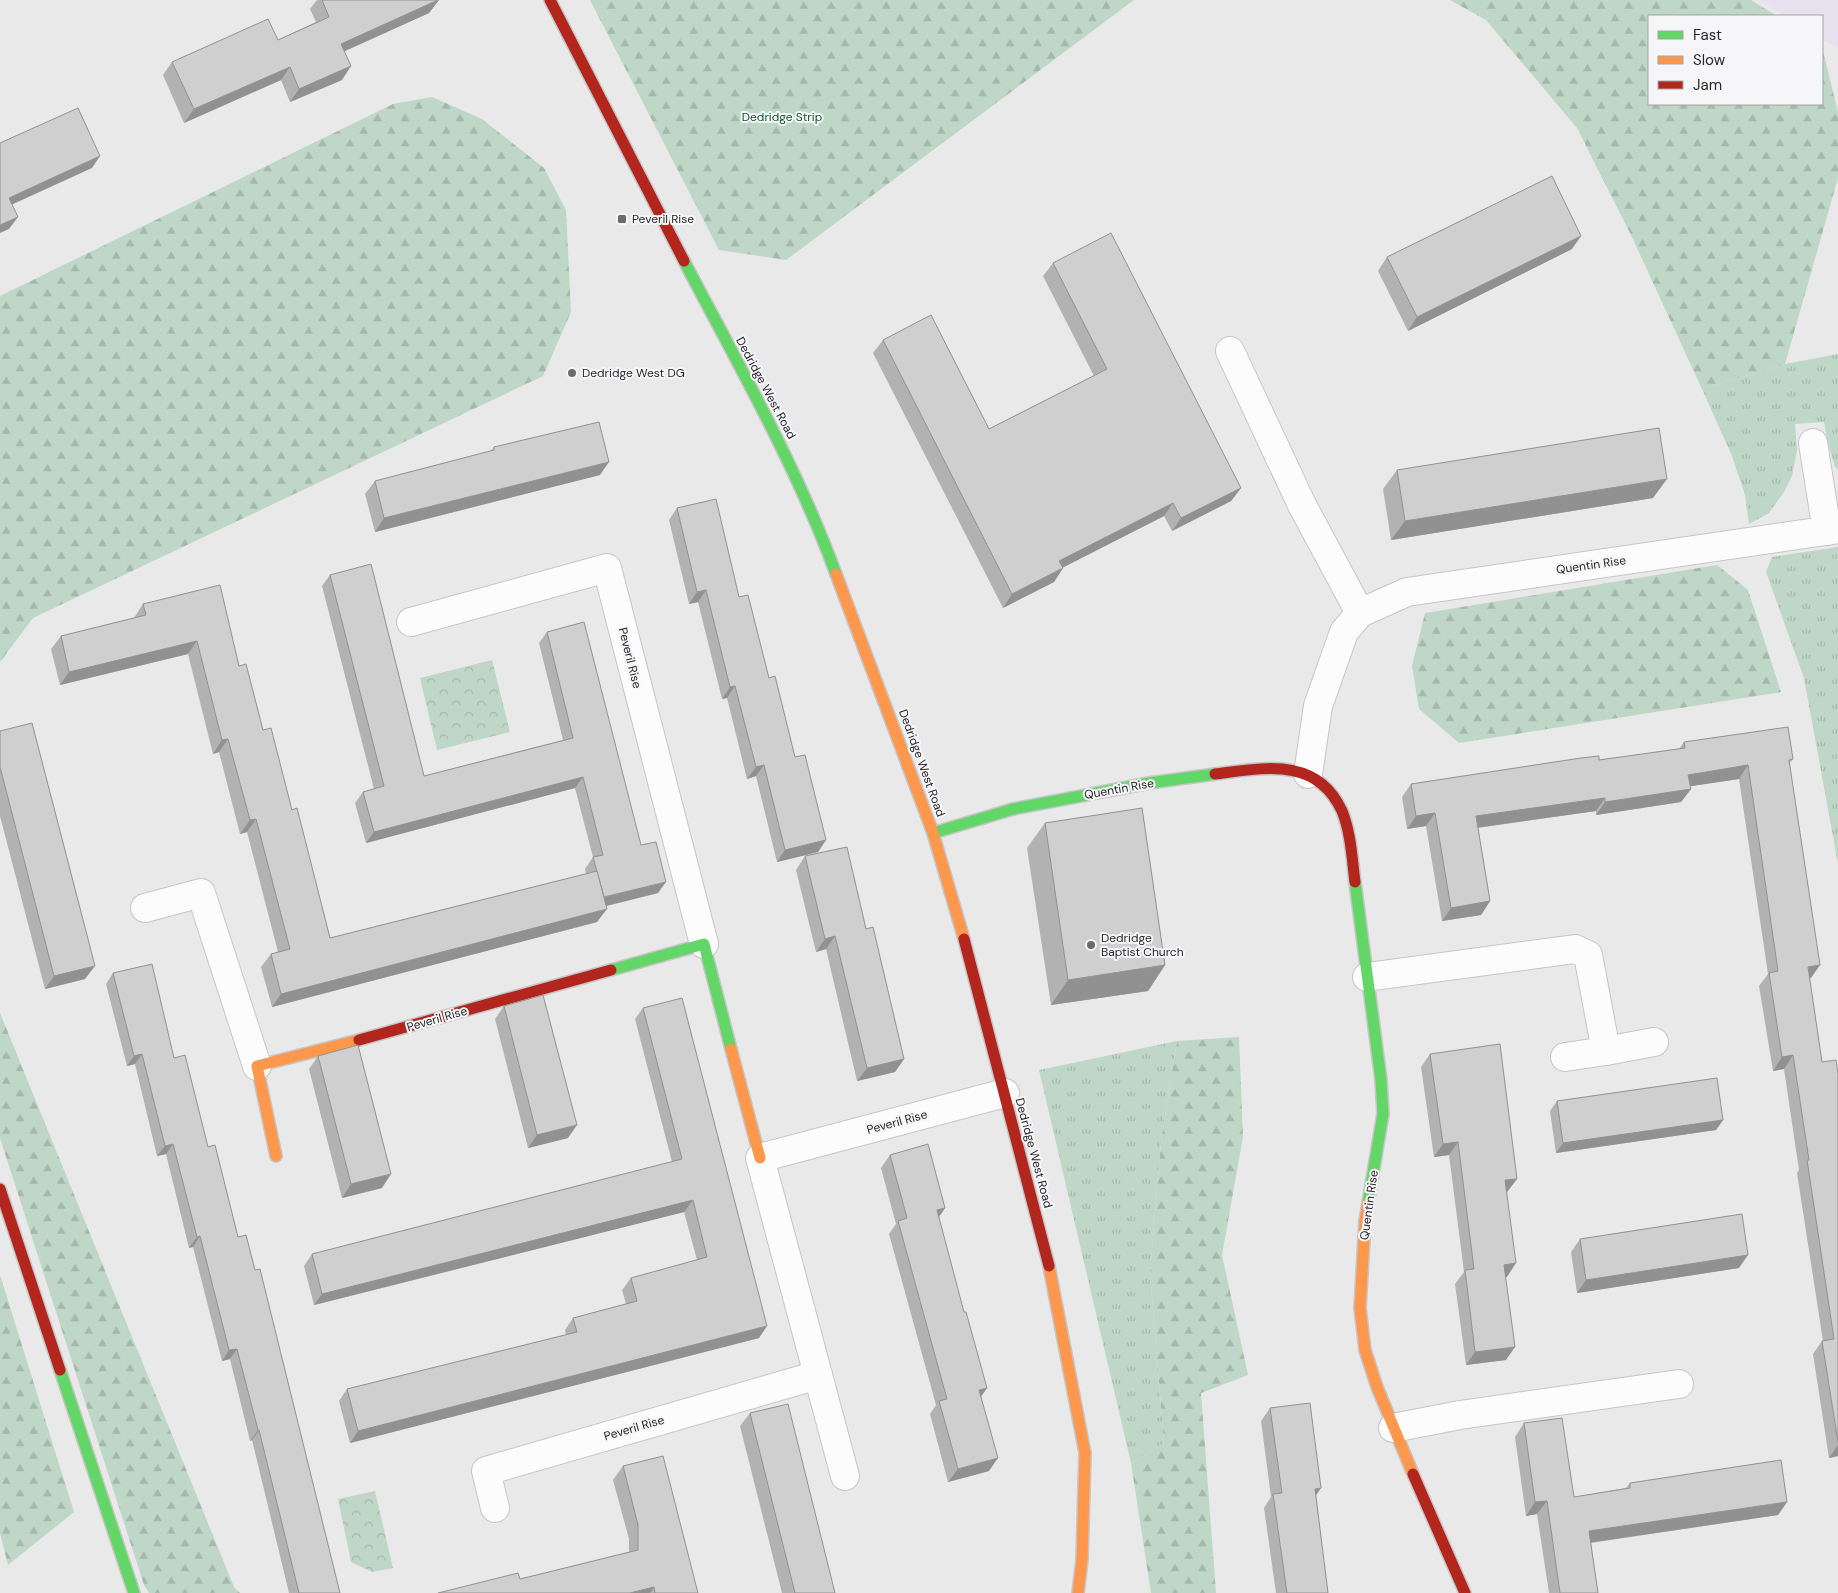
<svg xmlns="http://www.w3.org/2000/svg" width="1838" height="1593" font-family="'DM Sans',sans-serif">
	<defs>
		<pattern id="grass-tufts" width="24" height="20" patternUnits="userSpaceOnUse" patternTransform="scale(1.25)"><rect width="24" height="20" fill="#bed7c7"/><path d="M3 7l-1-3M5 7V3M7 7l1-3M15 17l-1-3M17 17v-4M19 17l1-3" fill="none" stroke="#a3b9ab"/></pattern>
		<pattern id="forest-firs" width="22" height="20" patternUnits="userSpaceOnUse" patternTransform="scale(1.25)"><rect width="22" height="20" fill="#bed7c7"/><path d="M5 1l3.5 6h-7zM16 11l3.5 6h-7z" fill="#a3b9ab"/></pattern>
		<pattern id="park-crowns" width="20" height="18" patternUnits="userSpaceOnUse" patternTransform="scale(1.25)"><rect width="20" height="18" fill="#bed7c7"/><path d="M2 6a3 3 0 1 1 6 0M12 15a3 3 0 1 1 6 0" fill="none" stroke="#a3b9ab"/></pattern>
	</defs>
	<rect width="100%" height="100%" fill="#e9e9ea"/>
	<path fill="#e5e1ee" d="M 1758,0 L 1838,0 L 1838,49 L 1822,39 L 1822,16 L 1785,16 Z"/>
	<g fill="url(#grass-tufts)">
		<path d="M 1838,354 L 1838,469 L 1835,467 L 1828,443 L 1824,422 L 1795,424 L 1797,450 L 1792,476 L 1784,492 L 1769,513 L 1749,524 L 1745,495 L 1732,456 L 1702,389 L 1785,364 Z"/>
		<path d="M 1838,547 L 1838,864 L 1804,678 L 1766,572 L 1772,557 Z"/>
		<path d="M 1177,1041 L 1161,1141 L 1150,1273 L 1164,1443 L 1131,1463 L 1039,1070 Z"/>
	</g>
	<g fill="url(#forest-firs)">
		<path d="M 590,0 L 1134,0 L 786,260 L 719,250 Z"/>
		<path d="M 1450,0 L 1751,0 L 1777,16 L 1649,16 L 1649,104 L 1822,104 L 1822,47 L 1838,112 L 1838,178 L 1785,364 L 1702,389 L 1631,235 L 1577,128 L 1486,20 Z"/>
		<path d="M 432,97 L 482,119 L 544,168 L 566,210 L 571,312 L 543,376 L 33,618 L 0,662 L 0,296 L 393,104 Z"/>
		<path d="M 1717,565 L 1748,590 L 1781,692 L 1459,743 L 1419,709 L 1412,666 L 1425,613 Z"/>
		<path d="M 0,1013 L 234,1587 L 240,1593 L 149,1593 L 144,1585 L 0,1138 Z"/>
		<path d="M 1239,1037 L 1243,1137 L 1222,1255 L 1248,1375 L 1201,1393 L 1216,1593 L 1151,1593 L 1131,1463 L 1164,1443 L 1150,1273 L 1161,1141 L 1177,1041 Z"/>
		<path d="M 0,1275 L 74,1512 L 8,1565 L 0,1533 Z"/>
	</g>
	<g fill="url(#park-crowns)">
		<path d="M 492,660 L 510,732 L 437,750 L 420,678 Z"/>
		<path d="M 375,1491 L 393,1568 L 372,1572 L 351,1562 L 338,1499 Z"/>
	</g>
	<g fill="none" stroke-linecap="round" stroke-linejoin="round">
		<g stroke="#c6c6c7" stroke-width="30">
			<g id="street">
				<path d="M 1230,351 L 1302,505 L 1360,613"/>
				<path d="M 1813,443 L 1827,531"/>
				<path d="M 411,622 L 607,568 L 704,944"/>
				<path d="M 1308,774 L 1318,706 L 1344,632 L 1360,613 L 1407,592 L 1838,529"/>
				<path d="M 145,908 L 201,893 L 257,1066"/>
				<path d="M 1367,977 L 1575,949 L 1588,955 L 1606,1051 L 1654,1042"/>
				<path d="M 1565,1057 L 1606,1051"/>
				<path d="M 1393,1428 L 1460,1415 L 1679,1384"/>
				<path d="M 845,1476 L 760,1158 L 1005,1093"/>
				<path d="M 495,1508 L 486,1471 L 818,1375"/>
			</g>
		</g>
		<g stroke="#c6c6c7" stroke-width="14">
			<g id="fast">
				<path d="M 684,261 C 738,364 796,465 836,574"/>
				<path d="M 933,833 L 1013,809 L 1149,783 L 1215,774"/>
				<path d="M 1355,882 L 1381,1080 L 1383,1114 L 1368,1203"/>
				<path d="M 611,970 L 704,944 L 731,1049"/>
				<path d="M 60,1370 L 134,1593"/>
			</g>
		</g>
		<g stroke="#c6c6c7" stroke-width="14">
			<g id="slow">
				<path d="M 836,574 L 933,833 L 964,939"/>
				<path d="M 731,1049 L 760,1158"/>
				<path d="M 276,1156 L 257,1066 L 359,1040"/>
				<path d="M 1368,1203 L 1365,1221 L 1360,1308 L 1365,1350 L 1377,1387 L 1413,1474"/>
				<path d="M 1049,1266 L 1085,1453 L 1082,1560 L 1078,1593"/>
			</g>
		</g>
		<g stroke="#c6c6c7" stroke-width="14">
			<g id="jam">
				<path d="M 550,0 L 684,261"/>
				<path d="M 1215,774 C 1264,768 1317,756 1342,811 C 1351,833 1352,859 1355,882"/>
				<path d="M 964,939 L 1049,1266"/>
				<path d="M 359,1040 L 611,970"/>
				<path d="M 0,1189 L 60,1370"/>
				<path d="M 1413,1474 L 1465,1593"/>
			</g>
		</g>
		<use href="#street" stroke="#fcfcfc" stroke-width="28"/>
		<use href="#fast" stroke="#63d668" stroke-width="11"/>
		<use href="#slow" stroke="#ff974d" stroke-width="11"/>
		<use href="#jam" stroke="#b3261e" stroke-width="11"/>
	</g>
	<g fill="#b2b2b3">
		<path d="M 317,0 L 439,0 L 429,13 L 344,51 L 342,80 L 290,102 L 281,80 L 184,123 L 163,75 L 172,62 L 278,40 L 316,22 L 310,9 Z"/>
		<path d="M 1572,249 L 1408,331 L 1378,271 L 1387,257 Z"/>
		<path d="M 1053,263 L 1241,488 L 1231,501 L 1172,531 L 1164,516 L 1062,568 L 1063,568 L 1054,582 L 1003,608 L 873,353 L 883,340 L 989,429 L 1094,376 L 1043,276 Z"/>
		<path d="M 494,447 L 600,475 L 375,532 L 365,494 L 375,481 L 491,451 Z"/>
		<path d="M 1397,470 L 1653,498 L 1391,540 L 1383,489 Z"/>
		<path d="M 677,508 L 739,597 L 769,678 L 795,757 L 826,840 L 818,852 L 777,862 L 756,776 L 747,779 L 727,698 L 722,699 L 698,602 L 689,604 L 669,520 Z"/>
		<path d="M 330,575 L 424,776 L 563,740 L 539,643 L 547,632 L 641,845 L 658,893 L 606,906 L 597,922 L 272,1007 L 261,967 L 271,954 L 278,952 L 247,832 L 240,834 L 219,752 L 213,754 L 188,654 L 60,685 L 51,649 L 61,636 L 134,618 L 143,604 L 239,666 L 292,810 L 330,938 L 586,874 L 585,869 L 593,857 L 575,788 L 366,843 L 355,803 L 363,792 L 374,789 L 322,586 Z"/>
		<path d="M 0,731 L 85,979 L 45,989 L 0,816 Z"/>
		<path d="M 1684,742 L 1793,759 L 1789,764 L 1811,978 L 1809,978 L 1822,1062 L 1838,1074 L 1838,1456 L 1829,1458 L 1813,1354 L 1822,1341 L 1823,1341 L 1797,1173 L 1799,1170 L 1784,1069 L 1773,1071 L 1759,986 L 1768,974 L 1739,779 L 1690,786 L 1691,789 L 1681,802 L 1596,815 L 1596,811 L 1478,828 L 1490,901 L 1481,915 L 1442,921 L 1426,826 L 1407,829 L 1402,797 L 1411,784 L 1599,760 L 1679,749 Z"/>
		<path d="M 1045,823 L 1165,965 L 1148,991 L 1051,1005 L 1027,848 Z"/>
		<path d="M 805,856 L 866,929 L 904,1059 L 895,1072 L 857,1081 L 826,949 L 816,952 L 796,870 Z"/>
		<path d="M 113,973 L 174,1058 L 208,1147 L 238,1237 L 340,1593 L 289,1593 L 252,1440 L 250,1441 L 230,1359 L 222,1361 L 193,1247 L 189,1248 L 166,1154 L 157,1156 L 135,1064 L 127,1066 L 106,984 Z"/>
		<path d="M 504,1006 L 568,1138 L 528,1148 L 495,1019 Z"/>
		<path d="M 643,1008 L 759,1338 L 350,1443 L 339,1401 L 347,1389 L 566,1335 L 565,1330 L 573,1318 L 626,1304 L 622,1290 L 631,1278 L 697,1260 L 684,1212 L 314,1305 L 304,1266 L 312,1254 L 672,1162 L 635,1019 Z"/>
		<path d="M 1430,1054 L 1517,1179 L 1507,1192 L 1507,1277 L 1505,1277 L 1506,1360 L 1466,1365 L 1455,1284 L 1464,1272 L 1449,1155 L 1434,1157 L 1421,1067 Z"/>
		<path d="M 318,1056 L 382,1188 L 342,1198 L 309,1069 Z"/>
		<path d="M 1557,1101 L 1723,1120 L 1716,1130 L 1556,1153 L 1550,1111 Z"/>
		<path d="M 890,1155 L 945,1208 L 939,1217 L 981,1396 L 989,1471 L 948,1482 L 930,1414 L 936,1405 L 889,1234 L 896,1224 L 881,1168 Z"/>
		<path d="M 1580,1239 L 1739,1268 L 1577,1293 L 1571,1252 Z"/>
		<path d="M 1270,1408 L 1316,1496 L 1328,1593 L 1276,1593 L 1264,1508 L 1271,1497 L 1261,1421 Z"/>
		<path d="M 750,1413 L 835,1593 L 782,1593 L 740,1426 Z"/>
		<path d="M 1524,1423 L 1574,1497 L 1626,1488 L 1630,1483 L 1787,1502 L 1778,1515 L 1591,1543 L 1598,1593 L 1549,1593 L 1537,1514 L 1526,1516 L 1515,1437 Z"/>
		<path d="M 623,1466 L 698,1593 L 438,1593 L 520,1579 L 629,1552 L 629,1539 L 613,1480 Z"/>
	</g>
	<g fill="#919192">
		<path d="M 439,0 L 429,13 L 332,57 L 341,44 Z"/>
		<path d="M 351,66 L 342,80 L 290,102 L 299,89 Z"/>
		<path d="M 290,67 L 281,80 L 184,123 L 194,109 Z"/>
		<path d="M 100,156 L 92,168 L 0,210 L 9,198 Z"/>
		<path d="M 18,217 L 9,229 L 0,233 L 0,225 Z"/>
		<path d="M 1581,236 L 1572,249 L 1408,331 L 1417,317 Z"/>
		<path d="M 609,462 L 600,475 L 375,532 L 384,518 Z"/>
		<path d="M 1667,479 L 1653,498 L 1391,540 L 1405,521 Z"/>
		<path d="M 1241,488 L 1231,501 L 1172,531 L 1181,518 Z"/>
		<path d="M 1173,503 L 1164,516 L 1050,574 L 1059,561 Z"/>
		<path d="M 1063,568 L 1054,582 L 1003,608 L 1012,594 Z"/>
		<path d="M 706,590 L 698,602 L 689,604 L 697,592 Z"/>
		<path d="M 197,641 L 188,654 L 60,685 L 69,672 Z"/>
		<path d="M 735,686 L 727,698 L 722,699 L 730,687 Z"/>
		<path d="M 228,739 L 219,752 L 213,754 L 222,740 Z"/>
		<path d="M 764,765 L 756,776 L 747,779 L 756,767 Z"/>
		<path d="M 1748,765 L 1739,779 L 1679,788 L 1688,775 Z"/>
		<path d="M 583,777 L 575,788 L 366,843 L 374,832 Z"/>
		<path d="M 1691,789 L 1681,802 L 1596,815 L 1605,802 Z"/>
		<path d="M 1605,798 L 1596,811 L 1467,829 L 1476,816 Z"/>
		<path d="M 1435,813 L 1426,826 L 1407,829 L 1416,816 Z"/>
		<path d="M 256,819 L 247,832 L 240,834 L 250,820 Z"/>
		<path d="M 826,840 L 818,852 L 777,862 L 785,850 Z"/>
		<path d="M 666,882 L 658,893 L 594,909 L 602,898 Z"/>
		<path d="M 1490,901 L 1481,915 L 1442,921 L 1451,908 Z"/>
		<path d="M 607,909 L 597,922 L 272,1007 L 281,994 Z"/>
		<path d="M 835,936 L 826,949 L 816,952 L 825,939 Z"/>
		<path d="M 1165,965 L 1148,991 L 1051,1005 L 1068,980 Z"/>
		<path d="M 1820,965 L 1811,978 L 1798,980 L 1808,967 Z"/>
		<path d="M 95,966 L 85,979 L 45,989 L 54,976 Z"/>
		<path d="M 142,1054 L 135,1064 L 127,1066 L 134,1056 Z"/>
		<path d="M 1793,1055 L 1784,1069 L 1773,1071 L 1782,1057 Z"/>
		<path d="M 904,1059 L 895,1072 L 857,1081 L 867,1068 Z"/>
		<path d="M 1723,1120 L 1716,1130 L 1556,1153 L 1563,1143 Z"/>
		<path d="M 577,1125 L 568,1138 L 528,1148 L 537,1135 Z"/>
		<path d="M 1458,1142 L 1449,1155 L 1434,1157 L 1443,1144 Z"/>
		<path d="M 173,1144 L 166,1154 L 157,1156 L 165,1146 Z"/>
		<path d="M 391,1174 L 382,1188 L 342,1198 L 351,1184 Z"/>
		<path d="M 1517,1179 L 1507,1192 L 1496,1194 L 1505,1180 Z"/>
		<path d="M 693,1200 L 684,1212 L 314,1305 L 322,1294 Z"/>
		<path d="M 945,1208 L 936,1221 L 937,1210 Z"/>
		<path d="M 200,1236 L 193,1247 L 189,1248 L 197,1237 Z"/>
		<path d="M 1748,1255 L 1739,1268 L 1577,1293 L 1586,1280 Z"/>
		<path d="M 1516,1263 L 1507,1277 L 1494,1278 L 1504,1265 Z"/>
		<path d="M 767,1326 L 759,1338 L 350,1443 L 358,1431 Z"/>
		<path d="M 1515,1347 L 1506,1360 L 1466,1365 L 1475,1352 Z"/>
		<path d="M 237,1349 L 230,1359 L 222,1361 L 229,1350 Z"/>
		<path d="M 987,1388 L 978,1401 L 979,1390 Z"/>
		<path d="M 258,1430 L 259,1430 L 252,1440 L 250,1441 Z"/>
		<path d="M 1838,1445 L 1838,1456 L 1829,1458 Z"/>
		<path d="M 998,1458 L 989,1471 L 948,1482 L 958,1469 Z"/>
		<path d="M 1321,1488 L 1312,1501 L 1315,1489 Z"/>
		<path d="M 1547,1501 L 1537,1514 L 1526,1516 L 1535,1502 Z"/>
		<path d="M 1787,1502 L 1778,1515 L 1580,1544 L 1589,1531 Z"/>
		<path d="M 654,1587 L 650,1593 L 630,1593 Z"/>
	</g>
	<g fill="#cfcfd0" stroke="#919192">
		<path d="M 322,0 L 438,0 L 341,44 L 351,66 L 299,89 L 290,67 L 194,109 L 172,62 L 268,19 L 278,40 L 329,17 Z"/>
		<path d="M 78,108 L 100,156 L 9,198 L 18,217 L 0,225 L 0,143 Z"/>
		<path d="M 1552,176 L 1581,236 L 1417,317 L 1387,257 Z"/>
		<path d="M 1111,233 L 1241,488 L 1181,518 L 1173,503 L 1059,561 L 1063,568 L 1012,594 L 883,340 L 931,315 L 989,429 L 1107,369 L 1053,263 Z"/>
		<path d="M 599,422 L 609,462 L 384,518 L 375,481 L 494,450 L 494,447 Z"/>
		<path d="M 1659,428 L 1667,479 L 1405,521 L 1397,470 Z"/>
		<path d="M 716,499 L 739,597 L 748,595 L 769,678 L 775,676 L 795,757 L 805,755 L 826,840 L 785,850 L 764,765 L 756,767 L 735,686 L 730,687 L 706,590 L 697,592 L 677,508 Z"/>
		<path d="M 371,564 L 424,776 L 573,738 L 547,632 L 584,622 L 641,845 L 656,842 L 666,882 L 604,897 L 593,857 L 603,855 L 583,777 L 374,832 L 363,792 L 384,786 L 330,575 Z"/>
		<path d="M 220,585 L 239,666 L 246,664 L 263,730 L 271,728 L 292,810 L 297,808 L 330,938 L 597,871 L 607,909 L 281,994 L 271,954 L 290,949 L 256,819 L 250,820 L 228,739 L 222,740 L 197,641 L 69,672 L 61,636 L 146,615 L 143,604 Z"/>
		<path d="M 32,723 L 95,966 L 54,976 L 0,767 L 0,731 Z"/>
		<path d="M 1788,727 L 1793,759 L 1789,760 L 1820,965 L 1808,967 L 1822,1062 L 1836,1060 L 1838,1074 L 1838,1442 L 1822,1341 L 1834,1339 L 1807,1160 L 1809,1160 L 1793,1055 L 1782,1057 L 1769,973 L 1778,971 L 1748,765 L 1688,775 L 1691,789 L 1605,802 L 1605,798 L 1476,816 L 1490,901 L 1451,908 L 1435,813 L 1416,816 L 1411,784 L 1581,758 L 1599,756 L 1599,760 L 1685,748 L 1684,742 Z"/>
		<path d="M 1142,808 L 1165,965 L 1068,980 L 1045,823 Z"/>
		<path d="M 847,847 L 866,929 L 873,927 L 904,1059 L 867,1068 L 835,936 L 825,939 L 805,856 Z"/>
		<path d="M 152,964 L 174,1058 L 185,1055 L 208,1147 L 215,1145 L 238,1237 L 246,1235 L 255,1270 L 260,1269 L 340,1593 L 299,1593 L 259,1430 L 258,1430 L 237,1349 L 229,1350 L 200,1236 L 197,1237 L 173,1144 L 165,1146 L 142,1054 L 134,1056 L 113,973 Z"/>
		<path d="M 543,995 L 577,1125 L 537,1135 L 504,1006 Z"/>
		<path d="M 682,998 L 767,1326 L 358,1431 L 347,1389 L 577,1332 L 573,1318 L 637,1301 L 631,1278 L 707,1257 L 693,1200 L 322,1294 L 312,1254 L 682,1159 L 643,1008 Z"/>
		<path d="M 1500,1044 L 1517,1179 L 1505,1180 L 1516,1263 L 1504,1265 L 1515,1347 L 1475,1352 L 1465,1270 L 1474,1269 L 1458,1142 L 1443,1144 L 1430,1054 Z"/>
		<path d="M 358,1045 L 391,1174 L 351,1184 L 318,1056 Z"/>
		<path d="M 1717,1078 L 1723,1120 L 1563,1143 L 1557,1101 Z"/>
		<path d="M 928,1144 L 945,1208 L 937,1210 L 964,1312 L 966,1312 L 987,1388 L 979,1390 L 998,1458 L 958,1469 L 939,1401 L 947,1399 L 898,1221 L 907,1218 L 890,1155 Z"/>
		<path d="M 1742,1214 L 1748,1255 L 1586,1280 L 1580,1239 Z"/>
		<path d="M 1310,1403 L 1321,1488 L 1315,1489 L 1328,1593 L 1287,1593 L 1273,1494 L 1282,1493 L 1270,1408 Z"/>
		<path d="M 788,1404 L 835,1593 L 795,1593 L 750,1413 Z"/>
		<path d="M 1562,1418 L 1574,1497 L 1630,1488 L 1630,1483 L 1781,1460 L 1787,1502 L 1589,1531 L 1598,1593 L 1560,1593 L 1547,1501 L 1535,1502 L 1524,1423 Z"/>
		<path d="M 663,1456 L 698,1593 L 655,1593 L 654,1587 L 630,1593 L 438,1593 L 518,1573 L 520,1579 L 638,1550 L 638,1525 L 623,1466 Z"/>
	</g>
	<g fill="#6c6c6d" stroke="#f6f6f8" stroke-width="2">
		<rect x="617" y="214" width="10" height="10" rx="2.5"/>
		<circle cx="572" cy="373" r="5"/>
		<circle cx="1091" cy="945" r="5"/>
	</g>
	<g text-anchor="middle" stroke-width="4" stroke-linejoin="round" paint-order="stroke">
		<g font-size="12" fill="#0d5431" stroke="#f6f6f8">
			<text x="782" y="121">Dedridge Strip</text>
		</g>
		<g font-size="12" fill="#282829" stroke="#f6f6f8" text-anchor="start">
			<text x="632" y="223">Peveril Rise</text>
			<text x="582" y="377">Dedridge West DG</text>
			<text x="1101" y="942">Dedridge<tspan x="1101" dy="14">Baptist Church</tspan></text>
		</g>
		<g font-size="12" fill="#282829" stroke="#f6f6f8">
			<text transform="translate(766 388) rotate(62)" y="4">Dedridge West Road</text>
			<text transform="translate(1591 565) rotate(-8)" y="4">Quentin Rise</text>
			<text transform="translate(630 658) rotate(76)" y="4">Peveril Rise</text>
			<text transform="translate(922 763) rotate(70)" y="4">Dedridge West Road</text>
			<text transform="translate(1119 789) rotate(-10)" y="4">Quentin Rise</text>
			<text transform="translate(437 1019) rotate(-16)" y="4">Peveril Rise</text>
			<text transform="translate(897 1122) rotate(-15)" y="4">Peveril Rise</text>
			<text transform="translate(1034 1153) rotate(75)" y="4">Dedridge West Road</text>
			<text transform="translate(1369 1205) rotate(-82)" y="4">Quentin Rise</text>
			<text transform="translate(634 1428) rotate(-16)" y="4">Peveril Rise</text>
		</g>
	</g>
	<rect x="1648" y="15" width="175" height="90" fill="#f6f6f8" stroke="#a4a4a5"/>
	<rect x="1658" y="31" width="25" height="8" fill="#63d668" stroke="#a4a4a5"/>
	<text x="1693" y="40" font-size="15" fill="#282829">Fast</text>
	<rect x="1658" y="56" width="25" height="8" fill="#ff974d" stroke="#a4a4a5"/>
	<text x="1693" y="65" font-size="15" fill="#282829">Slow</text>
	<rect x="1658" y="81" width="25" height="8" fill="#b3261e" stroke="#a4a4a5"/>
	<text x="1693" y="90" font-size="15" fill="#282829">Jam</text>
</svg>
